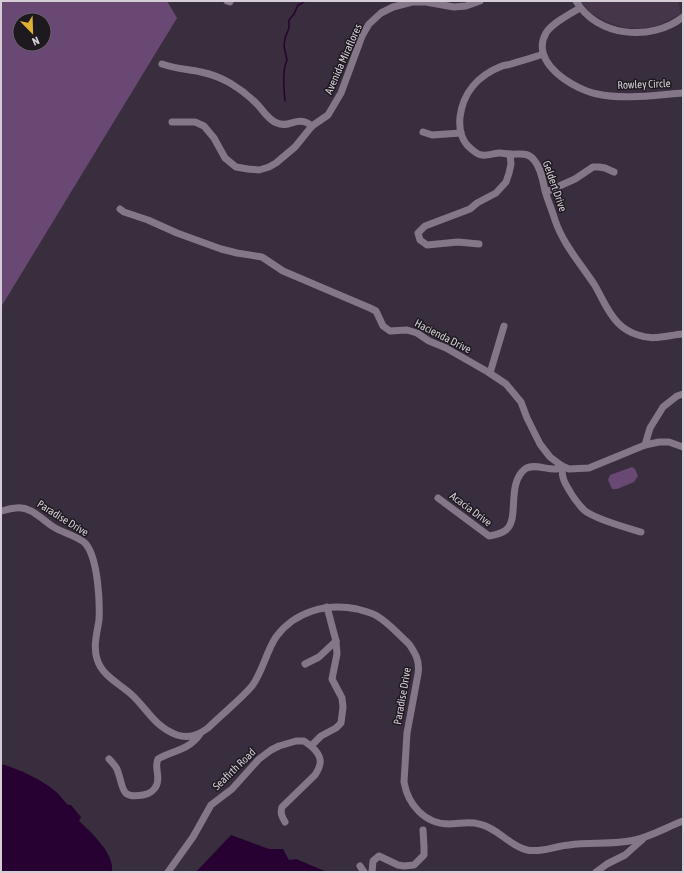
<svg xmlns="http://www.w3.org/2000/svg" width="684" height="873" font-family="'Asap Condensed',sans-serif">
	<rect width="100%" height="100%" fill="#392e3d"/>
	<path fill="#45364a" d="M 580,1 L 678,1 L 681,14 L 666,22 L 656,26 L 644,28 L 626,28 L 607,22 L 591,13 Z"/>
	<g fill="#694873" fill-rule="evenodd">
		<path d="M 1,1 L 167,1 L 177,18 L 1,307 ZM 20,20 L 44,20 L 44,44 L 20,44 Z"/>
		<path d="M 632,467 L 635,469 L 638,476 L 634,482 L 617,489 L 612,489 L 608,480 L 610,475 Z"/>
	</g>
	<g fill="#280133">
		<path d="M 1,764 C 19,769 41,779 55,791 C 60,795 64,801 68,805 L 71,805 L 81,817 L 79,821 C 91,832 115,854 112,872 L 1,872 Z"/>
		<path d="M 231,835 L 269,849 L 283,849 L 289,860 L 296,859 L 327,872 L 196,872 Z"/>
	</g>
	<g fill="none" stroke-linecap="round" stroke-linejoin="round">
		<path stroke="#280133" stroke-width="1.5" d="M 285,101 C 284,88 282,71 287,60 L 284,46 L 285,38 L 289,28 L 289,20 L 294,14 L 298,5 L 301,4 L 305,1"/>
		<g stroke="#847788" stroke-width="7">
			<path d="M 227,1 L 230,2"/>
			<path d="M 576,1 C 597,37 651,42 683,17"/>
			<path d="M 580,8 C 570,14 552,23 546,33 C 529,63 574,89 597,94 C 625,100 655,95 683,93"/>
			<path d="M 543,54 C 532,58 521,61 511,64 C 508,65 505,65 502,66 C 479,75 463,92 460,117 C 459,128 460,137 467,145 C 471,149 477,155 482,155 C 488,156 494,153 500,153 C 503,153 506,154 509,154 C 519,155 527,151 534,160 C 541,168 543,181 545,191 C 548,201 552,210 555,220 C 563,244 580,263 594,284 C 602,297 607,312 618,323 C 623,328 631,333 638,335 C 654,341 668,335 683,334"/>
			<path d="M 162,64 C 176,69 187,69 201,72 C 211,74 221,78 230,83 C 240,89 249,96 257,104 C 263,110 268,120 277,123 C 290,129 297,114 312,126"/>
			<path d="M 172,122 L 195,122 L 204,126 L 214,138 L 225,158 L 236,167 L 248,169 L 259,170 L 269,167 L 276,163 L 295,147 L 312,126 L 328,115 L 341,93 L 362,36 L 369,24 L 381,13 L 393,7 L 412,2 L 426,2 L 454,7 L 466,6 L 480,1"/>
			<path d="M 423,132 L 432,135 L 461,133"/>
			<path d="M 546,192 L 575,179 L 593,167 L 599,167 L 605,168 L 614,172"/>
			<path d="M 120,209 L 124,212 L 148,220 L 177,233 L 221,249 L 237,253 L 262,257 L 283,271 L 370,308 L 376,311 L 383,326 L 390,331 L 407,330 L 417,333 L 429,341 L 446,348 L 488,372 L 506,384 L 521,402 L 527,418 L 540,444 L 550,457 L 562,466 L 569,469 L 589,468 L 645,445 L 659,442 L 669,442 L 683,447"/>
			<path d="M 479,244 L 458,242 L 427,245 L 420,240 L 418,233 L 425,226 L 470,209 L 477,203 L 496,193 L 506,182 L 509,173 L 511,164 L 510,154"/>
			<path d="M 490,373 L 504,326"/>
			<path d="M 645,445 L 650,428 L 663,407 L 677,396 L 683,394"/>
			<path d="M 438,498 L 489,536 C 495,535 501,534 506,530 C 520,519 506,484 525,469 C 533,463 547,470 556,469 C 558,468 560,467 562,466 C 562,477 563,480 569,490 C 573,497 578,504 584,510 C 594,519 627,528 641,532"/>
			<path d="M 1,511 C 6,510 11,508 16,508 C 31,506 41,519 52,526 C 62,533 76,535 85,543 C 98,557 100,602 99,620 C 97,633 93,646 97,659 C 102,676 120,684 132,695 C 148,710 155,727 177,735 C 189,739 198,735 208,728 C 222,714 239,701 252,686 C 263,671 266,652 276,637 C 295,611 327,603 357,609 C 364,611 371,612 377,616 C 389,623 399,635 409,644 C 416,654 420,662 418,674 L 407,733 L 404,782 C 408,805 425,824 449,824 C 459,824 469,821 479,824 C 497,827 509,846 527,850 C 541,853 555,846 569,845 C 591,842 613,845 635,840 C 652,836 667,827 683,821"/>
			<path d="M 305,664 L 319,657 L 336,641"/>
			<path d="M 109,759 C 113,763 117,767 118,772 C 124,788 120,799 143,795 C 149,794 155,790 157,784 C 160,775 154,767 158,759 C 174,750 188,751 200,734"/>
			<path d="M 285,822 C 282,817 280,813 282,807 L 315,775 C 323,763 322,756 311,746"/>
			<path d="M 360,866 L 364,872"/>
			<path d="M 168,872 L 193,837 L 211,805 L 232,789 L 259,759 L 271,750 L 279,746 L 296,741 L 304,741 L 311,746 L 321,736 L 336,728 L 341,723 L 343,707 L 342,698 L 332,679 L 337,654 L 336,641 L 327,607"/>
			<path d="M 372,872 L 373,861 L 379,856 L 398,865 L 404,866 L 414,865 L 424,855 L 424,847 L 423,830"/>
			<path d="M 596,872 L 607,864 L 625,855 L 643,839"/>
		</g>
	</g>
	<g text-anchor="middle" stroke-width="3" stroke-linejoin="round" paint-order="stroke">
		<g font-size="11" fill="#d5ced7" stroke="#1e191f">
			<text transform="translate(343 59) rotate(-66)" y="4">Avenida Miraflores</text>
			<text transform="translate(644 84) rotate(-2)" y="4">Rowley Circle</text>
			<text transform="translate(555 186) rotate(71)" y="4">Geldert Drive</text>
			<text transform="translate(443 336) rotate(27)" y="4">Hacienda Drive</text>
			<text transform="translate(471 509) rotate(37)" y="4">Acacia Drive</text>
			<text transform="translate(63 518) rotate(32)" y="4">Paradise Drive</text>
			<text transform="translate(402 696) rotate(-80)" y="4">Paradise Drive</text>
			<text transform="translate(234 769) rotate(-44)" y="4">Seafirth Road</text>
		</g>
	</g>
	<rect width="684" height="873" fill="none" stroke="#d5ced7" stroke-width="4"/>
	<g transform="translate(32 32) rotate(157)"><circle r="19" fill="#1e191f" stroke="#676169"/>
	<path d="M0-3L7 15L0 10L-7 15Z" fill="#e0b034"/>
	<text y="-6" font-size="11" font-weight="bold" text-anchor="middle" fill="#d5ced7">N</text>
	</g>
</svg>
